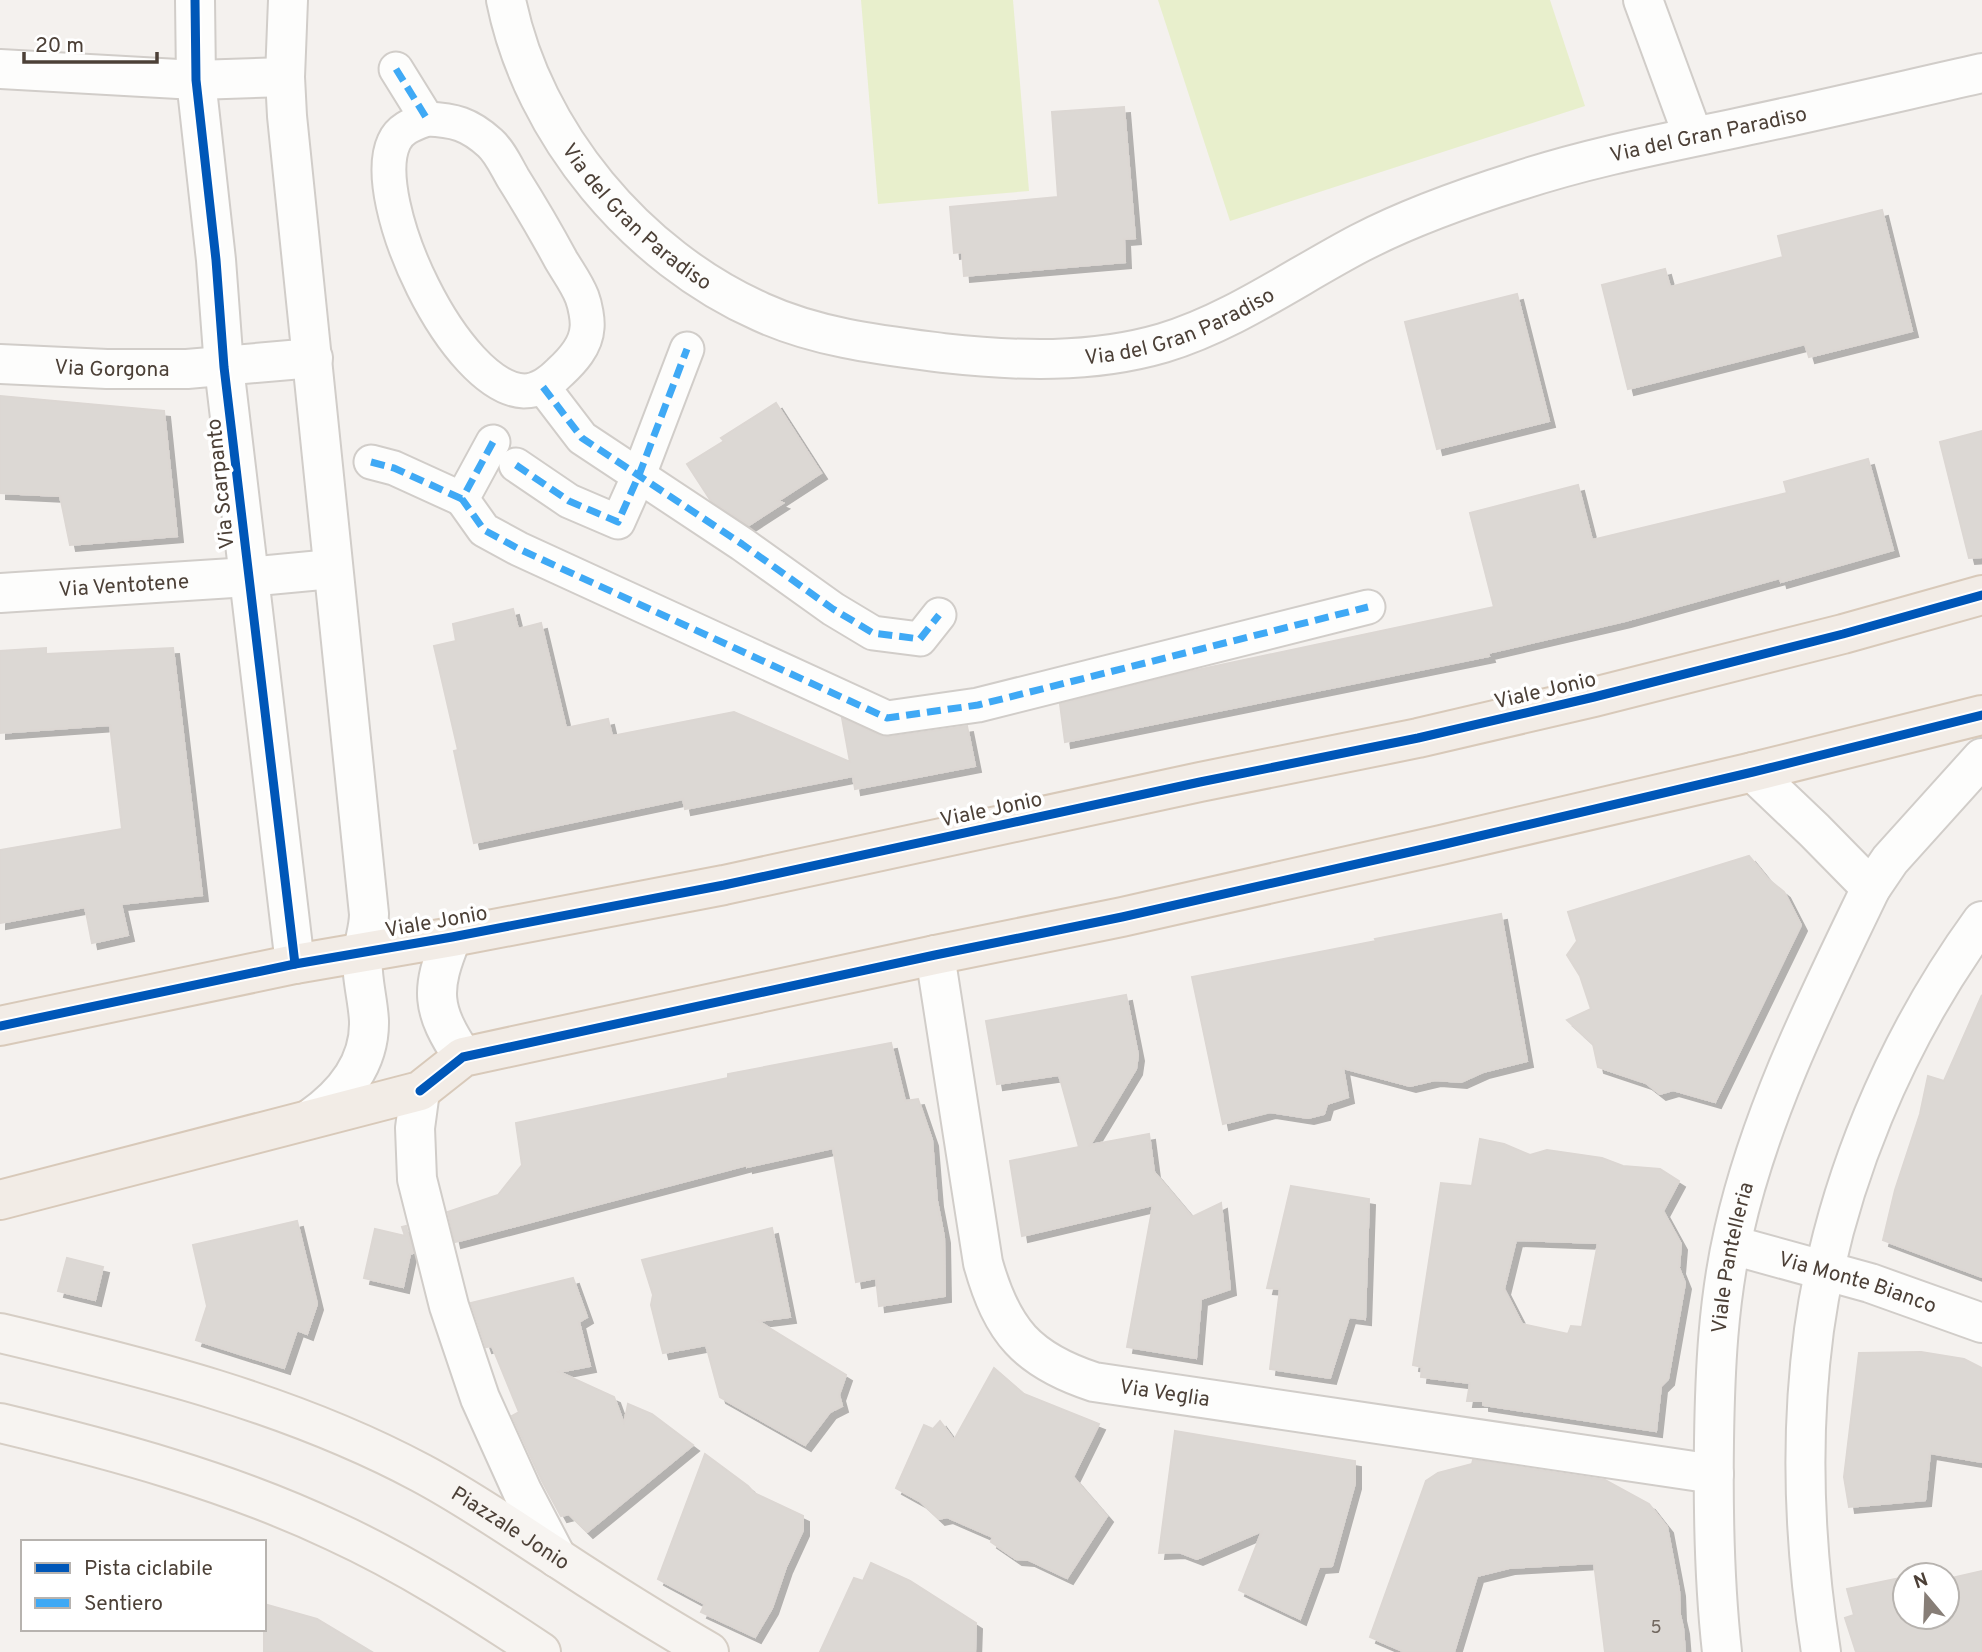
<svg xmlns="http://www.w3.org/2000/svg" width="1982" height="1652" font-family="Overpass,sans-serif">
	<defs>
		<filter id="shadow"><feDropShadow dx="6" dy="6" stdDeviation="0" flood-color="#0004"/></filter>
	</defs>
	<rect width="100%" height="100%" fill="#f4f1ee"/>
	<g fill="#e8efcc">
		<path d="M 861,0 L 1013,0 L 1029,191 L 878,204 Z"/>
		<path d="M 1158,0 L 1550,0 L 1585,106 L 1230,221 Z"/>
	</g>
	<g fill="#dcd8d4" stroke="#dcd7d3" stroke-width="2" fill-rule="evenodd" filter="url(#shadow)">
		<path d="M 1124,107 L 1135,238 L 1124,239 L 1125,262 L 964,276 L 962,252 L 954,253 L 950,207 L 1058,197 L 1052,112 Z"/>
		<path d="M 1882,210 L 1912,331 L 1809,357 L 1805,344 L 1628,389 L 1602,285 L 1665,269 L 1670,287 L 1783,257 L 1778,236 Z"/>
		<path d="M 1517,294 L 1549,421 L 1437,449 L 1405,322 Z"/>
		<path d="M 0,396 L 164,411 L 177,536 L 70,545 L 60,496 L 0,493 Z"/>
		<path d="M 776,403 L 821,473 L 778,501 L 783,503 L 749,525 L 711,501 L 687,464 L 724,441 L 721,438 Z"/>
		<path d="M 1982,431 L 1982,557 L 1969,558 L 1940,442 Z"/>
		<path d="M 1868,459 L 1893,550 L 1781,582 L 1780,578 L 1625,621 L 1488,653 L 1489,656 L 1065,742 L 1060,704 L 1183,673 L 1494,607 L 1470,513 L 1578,485 L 1592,540 L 1787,493 L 1784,482 Z"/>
		<path d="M 513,609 L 518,629 L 541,623 L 566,728 L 608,719 L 612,736 L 734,712 L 850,762 L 842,718 L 879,735 L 889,737 L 967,726 L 975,766 L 855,789 L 853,776 L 685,809 L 683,799 L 474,843 L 454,751 L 458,750 L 434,646 L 456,641 L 453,624 Z"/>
		<path d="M 46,648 L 46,654 L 173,648 L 202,895 L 121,904 L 128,935 L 92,943 L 85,907 L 0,923 L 0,850 L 122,829 L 110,725 L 0,733 L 0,651 Z"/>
		<path d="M 1749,856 L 1767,878 L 1784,892 L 1801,925 L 1715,1102 L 1673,1090 L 1660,1094 L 1646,1083 L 1598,1067 L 1593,1044 L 1567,1020 L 1591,1009 L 1580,976 L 1567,955 L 1577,941 L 1568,912 Z"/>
		<path d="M 1501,914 L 1527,1061 L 1483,1072 L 1461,1082 L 1435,1080 L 1410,1086 L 1343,1068 L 1348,1097 L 1327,1104 L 1324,1114 L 1308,1118 L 1270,1112 L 1223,1124 L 1192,977 L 1376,941 L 1375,939 Z"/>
		<path d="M 1126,995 L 1138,1055 L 1136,1069 L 1090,1145 L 1149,1134 L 1154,1172 L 1192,1217 L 1221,1203 L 1230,1289 L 1201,1299 L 1196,1358 L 1127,1347 L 1153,1205 L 1022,1236 L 1010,1161 L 1079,1147 L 1059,1075 L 997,1084 L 986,1021 Z"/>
		<path d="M 1982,995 L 1982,1277 L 1883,1240 L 1895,1190 L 1920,1114 L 1928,1076 L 1944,1081 Z"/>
		<path d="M 891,1043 L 905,1101 L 918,1099 L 932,1140 L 937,1201 L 944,1237 L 945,1296 L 879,1306 L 876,1278 L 856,1282 L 833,1148 L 747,1167 L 747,1165 L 455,1242 L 448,1212 L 498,1195 L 522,1165 L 516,1123 L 728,1078 L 728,1074 Z"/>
		<path d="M 1480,1139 L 1504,1144 L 1530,1155 L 1547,1150 L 1602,1158 L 1623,1166 L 1660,1169 L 1679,1181 L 1663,1211 L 1681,1244 L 1679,1268 L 1685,1283 L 1668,1379 L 1661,1386 L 1656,1431 L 1483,1405 L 1483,1401 L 1467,1401 L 1470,1383 L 1421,1377 L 1422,1367 L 1413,1365 L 1441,1183 L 1472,1186 ZM 1516,1240 L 1598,1243 L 1582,1327 L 1571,1326 L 1568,1334 L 1522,1324 L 1504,1289 Z"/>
		<path d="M 1291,1186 L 1369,1199 L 1365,1319 L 1349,1317 L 1330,1378 L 1270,1369 L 1280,1289 L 1267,1288 Z"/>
		<path d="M 297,1221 L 317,1304 L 307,1334 L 297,1330 L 284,1368 L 196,1340 L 207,1306 L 193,1245 Z"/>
		<path d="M 406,1226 L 413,1253 L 410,1254 L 403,1287 L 364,1278 L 375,1229 L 405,1236 L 402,1227 Z"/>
		<path d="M 772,1228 L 790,1317 L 758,1321 L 846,1375 L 839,1395 L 842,1406 L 830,1412 L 805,1445 L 720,1397 L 706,1345 L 663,1353 L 651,1305 L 653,1295 L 642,1260 Z"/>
		<path d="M 67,1258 L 103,1267 L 95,1300 L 58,1291 Z"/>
		<path d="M 573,1278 L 587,1317 L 579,1322 L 590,1366 L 559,1372 L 614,1397 L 624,1424 L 628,1404 L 652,1414 L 693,1445 L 587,1532 L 569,1514 L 561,1516 L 542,1481 L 512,1416 L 519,1412 L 492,1346 L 486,1347 L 471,1303 Z"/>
		<path d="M 1921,1352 L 1964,1359 L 1982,1368 L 1982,1462 L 1930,1453 L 1925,1500 L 1849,1507 L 1844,1477 L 1859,1353 Z"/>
		<path d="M 994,1368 L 1024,1394 L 1099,1424 L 1073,1477 L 1107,1516 L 1067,1578 L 1029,1560 L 1016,1559 L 991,1542 L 993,1537 L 947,1517 L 939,1519 L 921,1502 L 896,1488 L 924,1425 L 933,1429 L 940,1421 L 954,1440 Z"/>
		<path d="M 1175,1431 L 1355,1461 L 1355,1483 L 1332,1566 L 1319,1567 L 1300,1619 L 1239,1590 L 1262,1531 L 1197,1559 L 1179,1552 L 1159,1553 Z"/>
		<path d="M 705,1454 L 748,1486 L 754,1493 L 803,1516 L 803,1530 L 786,1567 L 772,1608 L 755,1637 L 701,1612 L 705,1604 L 658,1579 Z"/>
		<path d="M 1473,1460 L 1605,1480 L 1649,1504 L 1667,1527 L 1679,1590 L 1680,1615 L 1683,1628 L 1685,1652 L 1605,1652 L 1594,1563 L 1509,1568 L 1477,1576 L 1454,1652 L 1405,1652 L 1370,1637 L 1426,1481 L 1438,1473 L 1472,1464 Z"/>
		<path d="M 871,1563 L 910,1581 L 976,1623 L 975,1652 L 820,1652 L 854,1578 L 863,1581 Z"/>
		<path d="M 1982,1571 L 1982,1652 L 1856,1652 L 1845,1618 L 1854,1615 L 1847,1589 L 1905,1577 L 1905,1617 L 1947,1617 L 1947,1579 Z"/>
		<path d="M 264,1604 L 317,1619 L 372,1652 L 264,1652 Z"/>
	</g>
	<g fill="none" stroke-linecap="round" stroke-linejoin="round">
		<g stroke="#d1cdc9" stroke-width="37">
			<g id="pedestrian">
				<path d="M 396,69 L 427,119"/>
				<path d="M 427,119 C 454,120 469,124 490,143 C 500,152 506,166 513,178 C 530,205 546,232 561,260 C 568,272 577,284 582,297 C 585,305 588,320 587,328 C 586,346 572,361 560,372 C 550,382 539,391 524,391 C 455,388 367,200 394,142 C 400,128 414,124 427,119 Z"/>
				<path d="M 543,387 L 582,438 L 742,544 L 833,609 L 873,633 L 920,639 L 939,615"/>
				<path d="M 493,442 L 462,499 L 484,530 L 519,549 L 887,718 L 978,705 L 1368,607"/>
				<path d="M 371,462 L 394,468 L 462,499"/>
				<path d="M 516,465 L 569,501 L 618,522 L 639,475 L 687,349"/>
			</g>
		</g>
		<g stroke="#d1cdc9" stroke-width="42">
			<g id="minor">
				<path d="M 195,0 L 196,80 L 216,260 L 224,367 L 295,964"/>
				<path d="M 288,0 L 285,77 L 287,116 L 369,914 C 369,927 365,938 363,951 C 360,974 368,998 369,1021 C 370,1063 343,1096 310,1119"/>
				<path id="s1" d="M 506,0 C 533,134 637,257 761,312 C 818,338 881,345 943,353 C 1016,361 1091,364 1163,343 C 1233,322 1295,277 1360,243 C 1410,217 1464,198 1518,181 C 1591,157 1666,143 1741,127 C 1822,110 1902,91 1982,73"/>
				<path d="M 1643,0 L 1693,136"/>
				<path d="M 0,69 L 196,80 L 285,77"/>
				<path id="s2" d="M 0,364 L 107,369 L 187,369 L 313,358"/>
				<path id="s3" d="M 0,593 L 248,577 L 332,569"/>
				<path d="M 1753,772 L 1814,830 L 1871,888"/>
				<path d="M 452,937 C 430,990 431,1009 463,1057"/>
				<path id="s4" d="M 935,955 L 983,1263 C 1002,1331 1027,1360 1094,1382 L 1714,1474"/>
				<path d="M 420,1091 L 415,1128 L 417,1179 L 449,1306 L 480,1398 L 522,1491 L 557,1558"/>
				<path id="s5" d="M 1732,1245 L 1870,1283 L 1982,1323"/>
			</g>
		</g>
		<g stroke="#d1cdc9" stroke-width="42">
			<g id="tertiary">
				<path id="s6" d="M 1722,1652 C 1714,1581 1713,1512 1714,1441 C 1715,1370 1718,1301 1734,1231 C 1761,1111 1818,998 1871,888 L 1890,860 L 1982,758"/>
				<path d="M 1821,1652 C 1804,1546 1800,1436 1814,1330 C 1834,1185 1896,1039 1982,921"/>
			</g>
		</g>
		<g stroke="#d6cec5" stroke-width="42">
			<g id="secondary">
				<path id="s7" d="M 0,1333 C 144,1367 290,1403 421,1473 C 468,1498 511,1528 556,1557 C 606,1590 657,1622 709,1652"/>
				<path d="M 0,1423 C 113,1450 228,1481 334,1531 C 406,1564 475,1608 541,1652"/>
			</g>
		</g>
		<g stroke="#d8c9b9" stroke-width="42">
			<g id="primary">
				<path d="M 0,1026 L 295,964 L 452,937 L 724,885 L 1200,782 L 1418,738 L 1594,697 L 1843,634 L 1982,595"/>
				<path d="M 0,1200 L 420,1091 L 463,1057 L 935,955 L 1122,917 L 1441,845 L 1753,772 L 1982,715"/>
			</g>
		</g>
		<use href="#pedestrian" stroke="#fdfdfc" stroke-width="33"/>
		<use href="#minor" stroke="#fdfdfc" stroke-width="38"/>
		<use href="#tertiary" stroke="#fdfdfc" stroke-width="38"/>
		<use href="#secondary" stroke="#f7f4f1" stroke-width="38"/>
		<use href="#primary" stroke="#f2ece6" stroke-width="38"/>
		<g stroke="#3fa9f5" stroke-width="7" stroke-dasharray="14 7" stroke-linecap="butt">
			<path d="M 396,69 L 427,119"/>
			<path d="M 543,387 L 582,438 L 742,544 L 833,609 L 873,633 L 920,639 L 939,615"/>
			<path d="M 493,442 L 462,499 L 484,530 L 519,549 L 887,718 L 978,705 L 1368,607"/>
			<path d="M 371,462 L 394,468 L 462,499"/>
			<path d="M 516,465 L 569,501 L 618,522 L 639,475 L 687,349"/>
		</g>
		<g stroke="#fff" stroke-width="13">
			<g id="cycleway">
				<path d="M 195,0 L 196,80 L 216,260 L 224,367 L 295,964"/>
				<path d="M 0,1026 L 295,964 L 452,937 L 724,885 L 1200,782 L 1418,738 L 1594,697 L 1843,634 L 1982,595"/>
				<path d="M 420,1091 L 463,1057 L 935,955 L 1122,917 L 1441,845 L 1753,772 L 1982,715"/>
			</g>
		</g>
		<use href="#cycleway" stroke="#0057b8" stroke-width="9"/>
	</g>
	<g text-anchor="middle" stroke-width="7" stroke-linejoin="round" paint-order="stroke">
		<g font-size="18" fill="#726860">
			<text x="1656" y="1633">5</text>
		</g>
		<g font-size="21" fill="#4c4037" stroke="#fff">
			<text dy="7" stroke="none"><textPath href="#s1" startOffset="1414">Via del Gran Paradiso</textPath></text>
			<text dy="7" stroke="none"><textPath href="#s1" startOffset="259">Via del Gran Paradiso</textPath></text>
			<text dy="7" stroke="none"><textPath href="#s1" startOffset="847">Via del Gran Paradiso</textPath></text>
			<text dy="7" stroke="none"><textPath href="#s2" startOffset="112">Via Gorgona</textPath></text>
			<text transform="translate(220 484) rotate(-96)" y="7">Via Scarpanto</text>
			<text dy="7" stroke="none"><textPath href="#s3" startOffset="124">Via Ventotene</textPath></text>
			<text transform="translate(1545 690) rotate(-13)" y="7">Viale Jonio</text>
			<text transform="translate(991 809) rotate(-12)" y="7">Viale Jonio</text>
			<text transform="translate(436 921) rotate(-10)" y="7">Viale Jonio</text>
			<text dy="7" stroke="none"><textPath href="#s6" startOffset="396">Viale Pantelleria</textPath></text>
			<text dy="7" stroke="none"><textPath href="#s5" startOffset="131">Via Monte Bianco</textPath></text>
			<text dy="7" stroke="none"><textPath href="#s4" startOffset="555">Via Veglia</textPath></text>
			<text dy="7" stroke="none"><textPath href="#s7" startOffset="550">Piazzale Jonio</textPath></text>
		</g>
	</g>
	<rect x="21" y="1540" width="245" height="91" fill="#ffffff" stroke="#b7b3af" stroke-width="2"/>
	<rect x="35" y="1563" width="35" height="10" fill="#0057b8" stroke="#b7b3af" stroke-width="2"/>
	<text x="84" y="1575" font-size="21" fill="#4c4037">Pista ciclabile</text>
	<rect x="35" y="1598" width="35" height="10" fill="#3fa9f5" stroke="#b7b3af" stroke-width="2"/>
	<text x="84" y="1610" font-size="21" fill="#4c4037">Sentiero</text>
	<g transform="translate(1926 1596) rotate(341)"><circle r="33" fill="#ffffff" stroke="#b7b3af" stroke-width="2"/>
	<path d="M0-5L12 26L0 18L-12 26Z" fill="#877e77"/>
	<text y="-10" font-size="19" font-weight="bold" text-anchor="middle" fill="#4c4037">N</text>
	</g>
	<path d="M24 52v10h133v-10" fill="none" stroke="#4c4037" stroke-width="3.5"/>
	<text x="35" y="52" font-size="21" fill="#4c4037" stroke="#ffffff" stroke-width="5" paint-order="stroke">20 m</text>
</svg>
